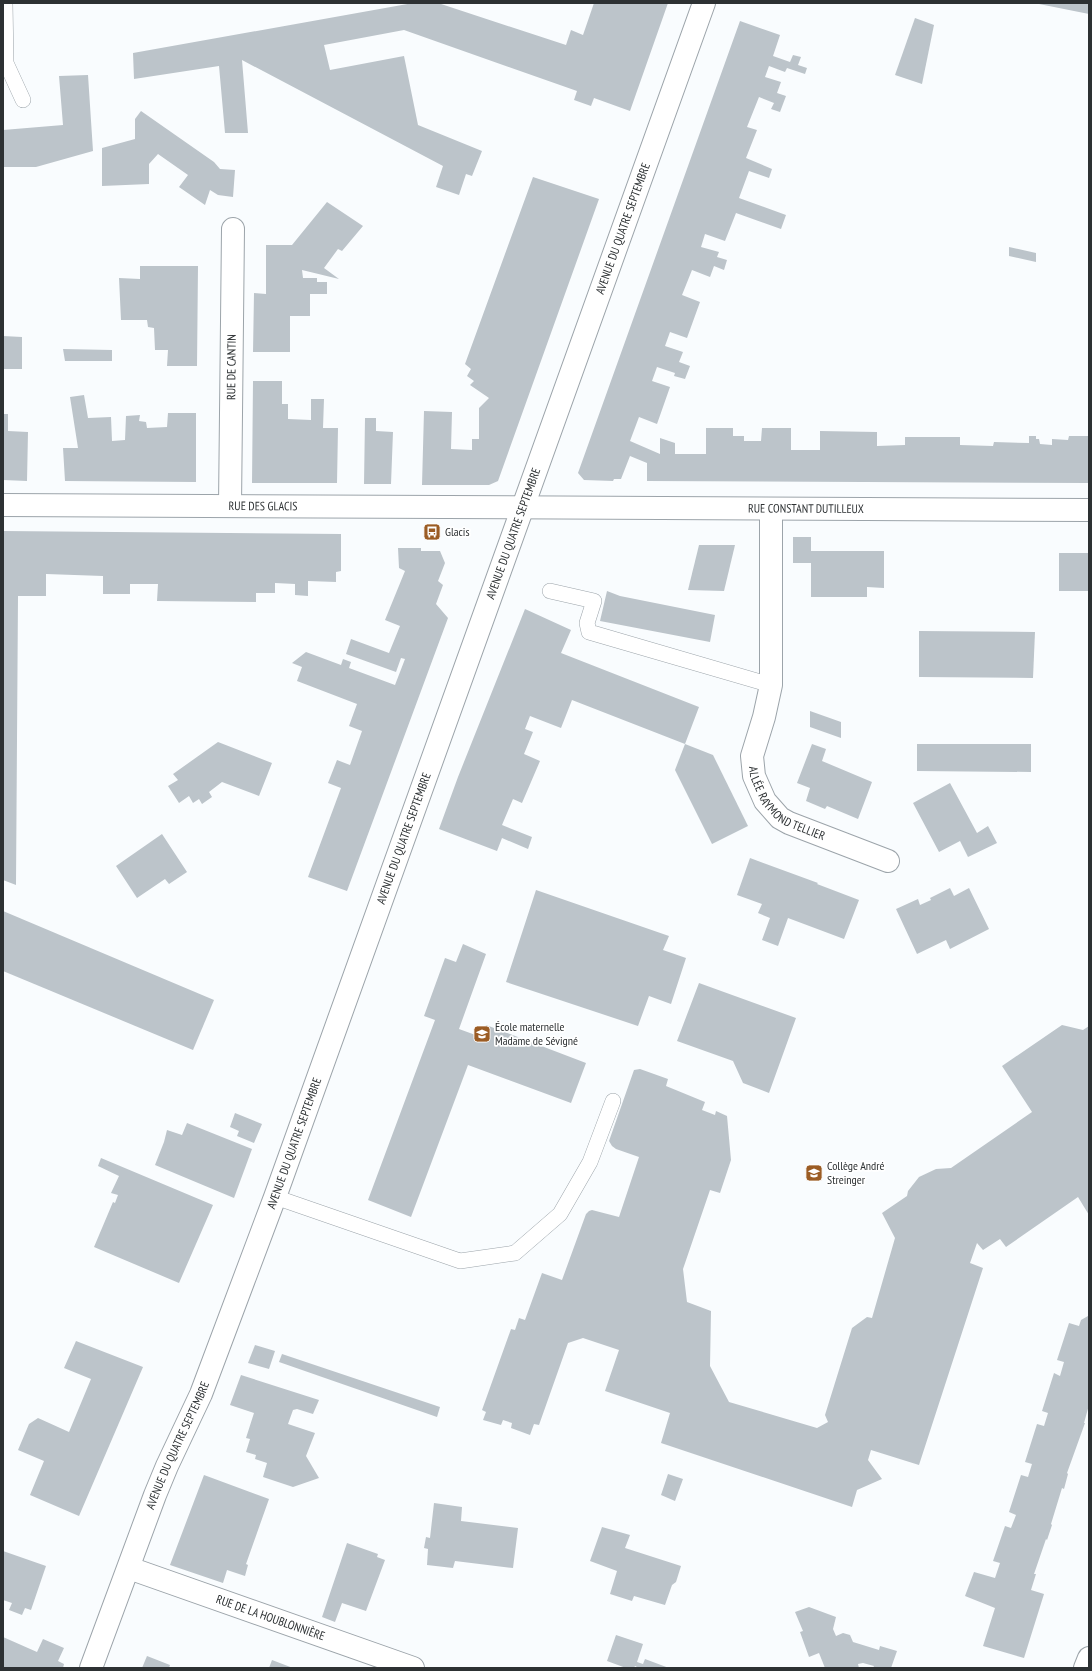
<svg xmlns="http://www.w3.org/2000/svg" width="1092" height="1671" font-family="'PT Sans Narrow',sans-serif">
	<rect width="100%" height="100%" fill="#f9fcfe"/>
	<g fill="#bcc4ca">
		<path d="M 413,3 L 438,3 L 566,45 L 571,30 L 583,35 L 594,3 L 668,3 L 630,111 L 594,98 L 591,106 L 574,100 L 577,91 L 404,30 L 324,45 L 330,70 L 404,56 L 418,125 L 482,151 L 472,176 L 466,174 L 459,195 L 436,187 L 443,166 L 242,60 L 248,133 L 225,133 L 219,66 L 134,79 L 133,53 Z"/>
		<path d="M 1039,3 L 1089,3 L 1089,14 L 1039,4 Z"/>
		<path d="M 915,18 L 934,25 L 922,84 L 895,75 Z"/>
		<path d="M 740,21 L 780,35 L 773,56 L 790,62 L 793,55 L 801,57 L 798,65 L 807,68 L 805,74 L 787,68 L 785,72 L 769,66 L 765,77 L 781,82 L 777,93 L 786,96 L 780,112 L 771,109 L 774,103 L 759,97 L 747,127 L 757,130 L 746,158 L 772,169 L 769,178 L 749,171 L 739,198 L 786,215 L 781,229 L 736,213 L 725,241 L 705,234 L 701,247 L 719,252 L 717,257 L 727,260 L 724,270 L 714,266 L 710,277 L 692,270 L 682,295 L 700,302 L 687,338 L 670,332 L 665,346 L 683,352 L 679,362 L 690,366 L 685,379 L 674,376 L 675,373 L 657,367 L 652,381 L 670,387 L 657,424 L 639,417 L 630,441 L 660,454 L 660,438 L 675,443 L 675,454 L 706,454 L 706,428 L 733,428 L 733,436 L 744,436 L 744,441 L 761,441 L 762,428 L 791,428 L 791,450 L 820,450 L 820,431 L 877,432 L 877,446 L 905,445 L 905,437 L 960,437 L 960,445 L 993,446 L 994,442 L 1029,443 L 1029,436 L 1036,436 L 1036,439 L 1039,439 L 1040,444 L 1052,445 L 1052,439 L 1068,440 L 1069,436 L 1089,436 L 1089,483 L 647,481 L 647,463 L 630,456 L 621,479 L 614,479 L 613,481 L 584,480 L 578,473 Z"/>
		<path d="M 88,75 L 93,151 L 36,167 L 3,167 L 3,130 L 63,125 L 59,76 Z"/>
		<path d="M 141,111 L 214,162 L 220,169 L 235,170 L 233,197 L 218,195 L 210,190 L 205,205 L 179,187 L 188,175 L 158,154 L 149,164 L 149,184 L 102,186 L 102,148 L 135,139 L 135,119 Z"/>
		<path d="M 533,177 L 599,199 L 498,481 L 489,485 L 422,485 L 424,411 L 452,412 L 451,449 L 472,450 L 472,439 L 479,439 L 479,408 L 489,398 L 470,385 L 474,381 L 467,376 L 471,369 L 465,364 Z"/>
		<path d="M 327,202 L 363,226 L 342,251 L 338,249 L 324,268 L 339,279 L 302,270 L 303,278 L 317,278 L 317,282 L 327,282 L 327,294 L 310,294 L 310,316 L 290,316 L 290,352 L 253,352 L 254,293 L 266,294 L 266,245 L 292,245 Z"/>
		<path d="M 1009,247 L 1036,253 L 1036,262 L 1009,256 Z"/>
		<path d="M 140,266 L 198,266 L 197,366 L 167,366 L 168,350 L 155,350 L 154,328 L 148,327 L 147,320 L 121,320 L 119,278 L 140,279 Z"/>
		<path d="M 3,336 L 22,337 L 22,369 L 3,369 Z"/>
		<path d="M 63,349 L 112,350 L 112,361 L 65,361 Z"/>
		<path d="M 253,381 L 282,381 L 282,404 L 288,404 L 288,419 L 311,420 L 311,399 L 324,399 L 323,428 L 338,428 L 337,483 L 252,483 Z"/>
		<path d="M 84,395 L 88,418 L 111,417 L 112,441 L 125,440 L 126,416 L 140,415 L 139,421 L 146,422 L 147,428 L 167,427 L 168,413 L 196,413 L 196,482 L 65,481 L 63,448 L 78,448 L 70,397 Z"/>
		<path d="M 3,414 L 8,414 L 8,431 L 28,432 L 27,481 L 3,480 Z"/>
		<path d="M 365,418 L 376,418 L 376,431 L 393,432 L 391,484 L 364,484 Z"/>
		<path d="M 3,531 L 341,534 L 341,571 L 336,572 L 336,582 L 308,581 L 308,596 L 295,595 L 295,584 L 275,583 L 275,593 L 256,593 L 256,602 L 157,601 L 158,584 L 130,584 L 130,594 L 103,594 L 103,576 L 46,574 L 46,596 L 18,596 L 16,885 L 3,880 Z"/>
		<path d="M 793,537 L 811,537 L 811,551 L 884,551 L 884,588 L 867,587 L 867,597 L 811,597 L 811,563 L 793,563 Z"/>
		<path d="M 699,545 L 735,545 L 724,591 L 688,590 Z"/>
		<path d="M 398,548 L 421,548 L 421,551 L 440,551 L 445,563 L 438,581 L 443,585 L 436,604 L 448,618 L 347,891 L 308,877 L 341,788 L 328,783 L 337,760 L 350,765 L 362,731 L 349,726 L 357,704 L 297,681 L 302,667 L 292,663 L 306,652 L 341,665 L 343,659 L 351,662 L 349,668 L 395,685 L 405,659 L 401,658 L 396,672 L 346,654 L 351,639 L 389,653 L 400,626 L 385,620 L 405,571 L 399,568 Z"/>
		<rect x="1059" y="553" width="30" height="38"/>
		<path d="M 607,591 L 620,596 L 715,615 L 710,642 L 600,621 Z"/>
		<path d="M 525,609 L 571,630 L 561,653 L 699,707 L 685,744 L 572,700 L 561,728 L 530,716 L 525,729 L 533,732 L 524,754 L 540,761 L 522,803 L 513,799 L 502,825 L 532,837 L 528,849 L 502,838 L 497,851 L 439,829 L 458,777 Z"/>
		<path d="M 919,631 L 1035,632 L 1033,678 L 919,677 Z"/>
		<path d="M 810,711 L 841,722 L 841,738 L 810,727 Z"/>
		<path d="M 218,742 L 272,763 L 259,796 L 222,782 L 209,792 L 212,797 L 202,804 L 199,799 L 193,803 L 189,796 L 179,803 L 168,786 L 178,780 L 173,774 Z"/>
		<path d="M 685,744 L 713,755 L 748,826 L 712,844 L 675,770 Z"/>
		<path d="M 812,744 L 826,749 L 822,761 L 872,782 L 858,819 L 827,806 L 825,809 L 806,801 L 810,788 L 797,783 Z"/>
		<path d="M 917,744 L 1031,744 L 1031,772 L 917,771 Z"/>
		<path d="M 950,783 L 977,833 L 988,826 L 997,843 L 968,857 L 960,841 L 939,852 L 913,803 Z"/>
		<path d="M 162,834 L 187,872 L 169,884 L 165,879 L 137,898 L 116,866 Z"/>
		<path d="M 750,858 L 818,883 L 817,884 L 859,900 L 844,939 L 788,918 L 778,946 L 762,940 L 770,918 L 758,913 L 762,904 L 737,895 Z"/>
		<path d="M 950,888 L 954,896 L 969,888 L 989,929 L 950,949 L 946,940 L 917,954 L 896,909 L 918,899 L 920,905 L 931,900 L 930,898 Z"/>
		<path d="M 536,890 L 669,936 L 663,950 L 686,958 L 671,1004 L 649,996 L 638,1026 L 506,982 Z"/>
		<path d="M 3,911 L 214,1000 L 193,1050 L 3,971 Z"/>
		<path d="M 463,944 L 486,954 L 459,1029 L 481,1037 L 486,1025 L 586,1063 L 571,1103 L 468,1065 L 411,1217 L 368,1200 L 435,1020 L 424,1016 L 445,958 L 456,962 Z"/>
		<path d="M 699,983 L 796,1018 L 769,1093 L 743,1083 L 733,1061 L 677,1041 Z"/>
		<path d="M 1062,1025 L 1083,1030 L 1089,1026 L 1089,1215 L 1078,1197 L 1006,1247 L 1000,1239 L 983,1250 L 977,1243 L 970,1263 L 983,1268 L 919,1465 L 871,1450 L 868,1460 L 882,1479 L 857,1490 L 852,1507 L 661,1443 L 670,1413 L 605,1391 L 619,1350 L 583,1338 L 568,1343 L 539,1425 L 534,1424 L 530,1435 L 511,1428 L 512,1423 L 503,1420 L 501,1425 L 483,1420 L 486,1412 L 482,1410 L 511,1329 L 515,1330 L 519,1318 L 525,1320 L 542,1273 L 562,1280 L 586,1214 L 589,1211 L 592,1210 L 619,1217 L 639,1157 L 616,1149 L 612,1146 L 609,1141 L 634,1070 L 640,1069 L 668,1079 L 666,1086 L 705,1102 L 702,1110 L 715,1115 L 716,1111 L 727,1116 L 731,1160 L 720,1193 L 710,1190 L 683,1269 L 687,1302 L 711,1311 L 710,1366 L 729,1402 L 817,1428 L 828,1422 L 825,1415 L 852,1328 L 867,1317 L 872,1318 L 895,1238 L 882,1213 L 907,1196 L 908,1191 L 919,1177 L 936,1169 L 951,1168 L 1032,1112 L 1002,1066 Z"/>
		<path d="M 235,1113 L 262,1124 L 254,1143 L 237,1136 L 239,1131 L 230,1127 Z"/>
		<path d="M 187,1123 L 252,1149 L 234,1198 L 155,1165 L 164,1142 L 167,1130 L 182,1135 Z"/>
		<path d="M 101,1158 L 213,1205 L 179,1283 L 94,1247 L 113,1202 L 115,1203 L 118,1195 L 111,1193 L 119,1176 L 98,1166 Z"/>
		<path d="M 1088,1316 L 1089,1405 L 1084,1423 L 1085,1423 L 1067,1473 L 1068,1474 L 1064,1489 L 1062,1488 L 1051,1524 L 1052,1525 L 1047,1540 L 1046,1539 L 1034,1574 L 1036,1574 L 1031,1590 L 1044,1594 L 1024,1658 L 983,1646 L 995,1608 L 965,1596 L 974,1572 L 995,1578 L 1000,1563 L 993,1561 L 1005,1526 L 1011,1528 L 1016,1515 L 1009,1512 L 1021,1475 L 1028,1477 L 1032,1464 L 1025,1462 L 1037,1424 L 1044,1426 L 1048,1413 L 1042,1411 L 1054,1373 L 1060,1376 L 1064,1362 L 1057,1360 L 1069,1323 L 1079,1326 L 1081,1320 Z"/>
		<path d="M 76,1341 L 143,1367 L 79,1516 L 30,1495 L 44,1461 L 18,1450 L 29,1424 L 38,1418 L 69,1432 L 91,1379 L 64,1368 Z"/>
		<path d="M 255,1345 L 275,1351 L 269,1369 L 248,1363 Z"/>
		<path d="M 282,1354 L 440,1407 L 437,1417 L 279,1362 Z"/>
		<path d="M 241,1375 L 319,1400 L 313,1414 L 297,1409 L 293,1410 L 288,1424 L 315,1433 L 306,1456 L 319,1478 L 293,1487 L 263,1477 L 267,1463 L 255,1459 L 256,1455 L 246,1452 L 250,1439 L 246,1438 L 254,1413 L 230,1405 Z"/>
		<path d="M 668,1474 L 683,1479 L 675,1501 L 661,1495 Z"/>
		<path d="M 204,1475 L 269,1499 L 246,1564 L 248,1565 L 245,1576 L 227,1570 L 223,1583 L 170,1565 Z"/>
		<path d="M 434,1503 L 462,1507 L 461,1521 L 518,1528 L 513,1568 L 455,1561 L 453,1568 L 427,1565 L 428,1549 L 424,1548 L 426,1537 L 430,1538 Z"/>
		<path d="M 602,1527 L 630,1535 L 625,1548 L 681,1566 L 676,1582 L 672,1585 L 665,1605 L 634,1596 L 632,1601 L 610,1594 L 617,1571 L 590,1561 Z"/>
		<path d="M 347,1543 L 378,1554 L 377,1557 L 385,1560 L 366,1611 L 342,1603 L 335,1622 L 322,1617 Z"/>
		<path d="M 3,1551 L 46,1566 L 31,1610 L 25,1608 L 22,1615 L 9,1610 L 12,1603 L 3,1600 Z"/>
		<path d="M 809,1607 L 836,1617 L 833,1629 L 836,1636 L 843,1633 L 850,1635 L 853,1642 L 879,1650 L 880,1646 L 897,1651 L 891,1668 L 873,1668 L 874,1666 L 863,1663 L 858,1664 L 859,1668 L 825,1668 L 819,1653 L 809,1657 L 800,1632 L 803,1631 L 795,1612 Z"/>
		<path d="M 616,1635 L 643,1644 L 637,1662 L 643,1664 L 645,1659 L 669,1668 L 639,1668 L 635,1666 L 634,1668 L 626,1668 L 607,1661 Z"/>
		<path d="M 3,1637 L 37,1652 L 43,1639 L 64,1648 L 58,1661 L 64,1664 L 63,1668 L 3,1668 Z"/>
		<path d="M 147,1656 L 170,1665 L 169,1668 L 142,1668 Z"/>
		<path d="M 272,1660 L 293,1668 L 269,1668 Z"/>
	</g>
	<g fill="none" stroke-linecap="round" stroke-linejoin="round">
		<g stroke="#9ca4aa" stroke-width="16">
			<g id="lane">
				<path d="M 5,3 L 6,63 L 23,100"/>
				<path d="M 550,591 L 594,601 L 587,623 L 589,632 L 771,685"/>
				<path d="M 275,1197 L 460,1261 L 515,1253 L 560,1214 L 590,1162 L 613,1101"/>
			</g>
		</g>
		<g stroke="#9ca4aa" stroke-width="24">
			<g id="street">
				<path id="s1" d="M 3,505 L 1089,510"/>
				<path id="s2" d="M 230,506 L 233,229"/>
				<path id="s3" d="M 771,509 L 771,685 L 764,717 L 752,756 L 754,776 L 765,801 L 780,818 L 789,823 L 888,861"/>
				<path id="s4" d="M 129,1568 L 413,1668"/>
				<path id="s5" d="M 91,1668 L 155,1495 L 167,1466 L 201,1394 L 275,1197 L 704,3"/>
				<path d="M 1085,1668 L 1089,1658"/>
			</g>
		</g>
		<use href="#lane" stroke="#fff" stroke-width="15"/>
		<use href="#street" stroke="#fff" stroke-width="22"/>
	</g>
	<defs>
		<g id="bus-square" transform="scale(0.9)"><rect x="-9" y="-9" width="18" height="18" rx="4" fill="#9b5c24" stroke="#fff"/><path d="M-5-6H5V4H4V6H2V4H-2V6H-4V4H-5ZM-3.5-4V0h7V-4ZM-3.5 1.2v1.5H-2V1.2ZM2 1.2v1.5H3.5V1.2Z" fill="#fff"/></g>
		<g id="school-square" transform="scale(0.9)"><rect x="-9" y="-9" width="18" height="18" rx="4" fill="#9b5c24" stroke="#fff"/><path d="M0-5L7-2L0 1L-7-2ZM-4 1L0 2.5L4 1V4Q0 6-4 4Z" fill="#fff"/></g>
	</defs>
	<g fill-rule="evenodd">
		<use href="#bus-square" x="432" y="532"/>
		<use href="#school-square" x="482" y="1034"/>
		<use href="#school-square" x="814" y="1173"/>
	</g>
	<g text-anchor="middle" stroke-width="3.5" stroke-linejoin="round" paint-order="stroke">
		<g font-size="12" fill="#2d3133" stroke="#fff">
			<text dy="4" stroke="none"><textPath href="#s5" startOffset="1535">AVENUE DU QUATRE SEPTEMBRE</textPath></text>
			<text dy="4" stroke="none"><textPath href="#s2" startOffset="139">RUE DE CANTIN</textPath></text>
			<text dy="4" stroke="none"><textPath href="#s1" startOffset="260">RUE DES GLACIS</textPath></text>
			<text dy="4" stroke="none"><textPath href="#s1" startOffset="803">RUE CONSTANT DUTILLEUX</textPath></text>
			<text dy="4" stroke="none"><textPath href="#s5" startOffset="1211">AVENUE DU QUATRE SEPTEMBRE</textPath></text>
			<text dy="4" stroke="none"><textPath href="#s3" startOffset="314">ALLÉE RAYMOND TELLIER</textPath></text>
			<text dy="4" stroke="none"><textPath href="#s5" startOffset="887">AVENUE DU QUATRE SEPTEMBRE</textPath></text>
			<text dy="4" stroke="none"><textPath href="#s5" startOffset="563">AVENUE DU QUATRE SEPTEMBRE</textPath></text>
			<text dy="4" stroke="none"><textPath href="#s5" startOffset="239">AVENUE DU QUATRE SEPTEMBRE</textPath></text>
			<text dy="4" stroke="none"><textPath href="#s4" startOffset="150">RUE DE LA HOUBLONNIÈRE</textPath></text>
		</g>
		<g font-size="12" fill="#2d3133" stroke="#fff" text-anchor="start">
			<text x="445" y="536">Glacis</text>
			<text x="495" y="1031">École maternelle<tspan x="495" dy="14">Madame de Sévigné</tspan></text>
			<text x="827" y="1170">Collège André<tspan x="827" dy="14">Streinger</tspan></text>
		</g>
	</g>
	<rect width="1092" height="1671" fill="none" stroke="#2d3133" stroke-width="8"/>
</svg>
